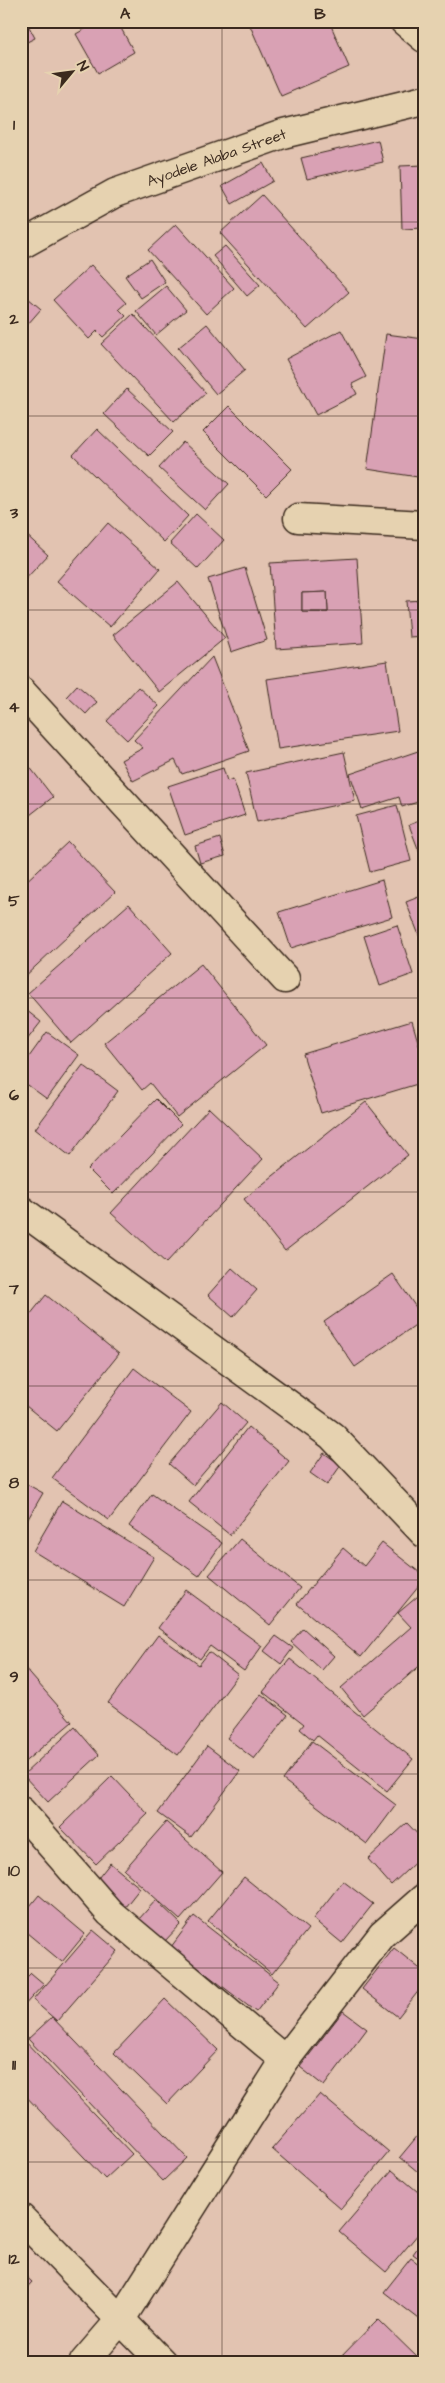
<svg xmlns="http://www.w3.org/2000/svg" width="445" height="2383" font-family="'Architects Daughter',sans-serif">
	<rect width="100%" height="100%" fill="#e2c3b1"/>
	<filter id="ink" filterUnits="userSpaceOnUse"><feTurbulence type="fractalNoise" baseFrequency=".02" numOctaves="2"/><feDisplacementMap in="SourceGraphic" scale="10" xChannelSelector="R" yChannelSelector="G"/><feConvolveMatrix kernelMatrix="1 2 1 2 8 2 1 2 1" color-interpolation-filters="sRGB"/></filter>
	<g filter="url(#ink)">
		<g fill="#d9a1b4" stroke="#3b2a1e" fill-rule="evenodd">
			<path d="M 21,21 L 26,21 L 35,38 L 21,45 Z"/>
			<path d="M 99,21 L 117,21 L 134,52 L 98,73 L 76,34 Z"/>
			<path d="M 248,21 L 329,21 L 349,67 L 281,96 Z"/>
			<path d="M 378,140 L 383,162 L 307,179 L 301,158 Z"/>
			<path d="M 263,163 L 273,181 L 232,204 L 222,186 Z"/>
			<path d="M 424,165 L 424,228 L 402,229 L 400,166 Z"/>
			<path d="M 262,195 L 349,292 L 307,329 L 220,233 Z"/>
			<path d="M 176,224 L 234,288 L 206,314 L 148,250 Z"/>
			<path d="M 225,246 L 260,285 L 247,296 L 213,256 Z"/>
			<path d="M 150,259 L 165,282 L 141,298 L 125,276 Z"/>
			<path d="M 91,265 L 126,303 L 119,309 L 126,316 L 103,337 L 97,331 L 89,339 L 53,300 Z"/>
			<path d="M 166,286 L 186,310 L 156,335 L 136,311 Z"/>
			<path d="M 21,292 L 41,309 L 21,332 Z"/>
			<path d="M 133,314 L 206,393 L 174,422 L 101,344 Z"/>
			<path d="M 207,324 L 245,370 L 216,394 L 178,348 Z"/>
			<path d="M 341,330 L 366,377 L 352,384 L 357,394 L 316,415 L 286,359 Z"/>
			<path d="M 386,334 L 424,339 L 424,478 L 367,469 Z"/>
			<path d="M 127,389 L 173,432 L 149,456 L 104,414 Z"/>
			<path d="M 229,406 L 292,469 L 266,495 L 203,432 Z"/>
			<path d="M 97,429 L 188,516 L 164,542 L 73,455 Z"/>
			<path d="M 183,442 L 229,484 L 205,510 L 159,468 Z"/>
			<path d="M 196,514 L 224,540 L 198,569 L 170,543 Z"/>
			<path d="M 108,523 L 160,569 L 110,627 L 57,581 Z"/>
			<path d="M 21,530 L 48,555 L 21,584 Z"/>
			<path d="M 357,558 L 363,643 L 276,649 L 270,563 ZM 327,592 L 328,612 L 302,612 L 302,593 Z"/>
			<path d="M 245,568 L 267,640 L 231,652 L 208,579 Z"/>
			<path d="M 178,582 L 225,638 L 159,692 L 113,635 Z"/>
			<path d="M 327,592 L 328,612 L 302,612 L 302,593 Z"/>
			<path d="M 424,600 L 424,636 L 409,637 L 406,601 Z"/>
			<path d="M 212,657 L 249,751 L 182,774 L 175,760 L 133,781 L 121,760 L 143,748 L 134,740 Z"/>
			<path d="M 387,661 L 398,731 L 278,749 L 267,679 Z"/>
			<path d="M 77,685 L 97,702 L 86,714 L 67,696 Z"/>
			<path d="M 138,687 L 159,706 L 127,740 L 107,721 Z"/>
			<path d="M 418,719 L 424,719 L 424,735 L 419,735 Z"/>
			<path d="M 421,750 L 424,758 L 424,800 L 402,807 L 399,797 L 362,809 L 350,774 Z"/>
			<path d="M 344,752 L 355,801 L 257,822 L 246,773 Z"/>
			<path d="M 29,766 L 53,797 L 21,822 L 21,772 Z"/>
			<path d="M 223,768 L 227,781 L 233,779 L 245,815 L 185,835 L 168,786 Z"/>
			<path d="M 397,805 L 411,861 L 370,872 L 356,816 Z"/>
			<path d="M 424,819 L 424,864 L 409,825 Z"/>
			<path d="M 220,838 L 225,856 L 200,863 L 195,846 Z"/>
			<path d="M 68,842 L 115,892 L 21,980 L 21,886 Z"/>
			<path d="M 382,880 L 392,917 L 291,948 L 279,912 Z"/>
			<path d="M 421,896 L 424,903 L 424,948 L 406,902 Z"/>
			<path d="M 129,904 L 172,953 L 71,1043 L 28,993 Z"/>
			<path d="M 397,925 L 413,974 L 380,986 L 364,936 Z"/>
			<path d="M 201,964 L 266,1045 L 177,1117 L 150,1083 L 142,1090 L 104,1043 Z"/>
			<path d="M 21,1006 L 41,1022 L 23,1045 L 21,1044 Z"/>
			<path d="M 412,1021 L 424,1062 L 424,1082 L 321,1113 L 303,1054 Z"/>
			<path d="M 47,1032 L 79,1055 L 47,1099 L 21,1080 L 21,1068 Z"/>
			<path d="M 83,1065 L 118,1091 L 70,1156 L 35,1129 Z"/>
			<path d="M 156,1099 L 181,1124 L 113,1194 L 88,1169 Z"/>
			<path d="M 366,1102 L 408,1155 L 285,1251 L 244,1199 Z"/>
			<path d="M 209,1108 L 263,1159 L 166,1263 L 111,1213 Z"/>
			<path d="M 232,1268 L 257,1290 L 233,1317 L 208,1295 Z"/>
			<path d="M 393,1274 L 424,1319 L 355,1367 L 324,1322 Z"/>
			<path d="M 46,1295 L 119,1354 L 57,1431 L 21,1402 L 21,1326 Z"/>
			<path d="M 134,1368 L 191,1412 L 109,1520 L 52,1478 Z"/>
			<path d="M 222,1402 L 246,1423 L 193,1485 L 169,1464 Z"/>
			<path d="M 248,1427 L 289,1461 L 230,1535 L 189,1502 Z"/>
			<path d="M 324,1453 L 341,1465 L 327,1485 L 310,1473 Z"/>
			<path d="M 21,1481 L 43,1493 L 21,1531 Z"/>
			<path d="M 152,1494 L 222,1543 L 199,1576 L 129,1526 Z"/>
			<path d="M 62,1501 L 154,1557 L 124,1607 L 33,1551 Z"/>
			<path d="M 240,1539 L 300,1588 L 270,1625 L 209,1575 Z"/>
			<path d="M 382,1543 L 424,1576 L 424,1580 L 361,1657 L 297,1604 L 343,1548 L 364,1566 Z"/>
			<path d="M 186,1590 L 262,1646 L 244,1671 L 210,1646 L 200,1659 L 158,1628 Z"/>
			<path d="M 424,1591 L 424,1662 L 363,1715 L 341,1688 L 411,1627 L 398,1613 Z"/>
			<path d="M 303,1628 L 334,1656 L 322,1670 L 291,1642 Z"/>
			<path d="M 158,1635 L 199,1665 L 209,1652 L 238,1675 L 178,1755 L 108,1703 Z"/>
			<path d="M 276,1636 L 293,1648 L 281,1664 L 264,1651 Z"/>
			<path d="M 290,1659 L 413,1759 L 387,1791 L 317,1735 L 313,1740 L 300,1729 L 304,1724 L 263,1692 Z"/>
			<path d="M 24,1667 L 72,1722 L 21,1765 L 21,1669 Z"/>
			<path d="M 261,1694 L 288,1715 L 254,1759 L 227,1738 Z"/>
			<path d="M 75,1727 L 99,1755 L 48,1802 L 23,1775 Z"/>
			<path d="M 312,1741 L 396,1805 L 367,1844 L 283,1780 Z"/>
			<path d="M 207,1746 L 240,1771 L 191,1837 L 158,1813 Z"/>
			<path d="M 112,1776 L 148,1814 L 96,1864 L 60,1827 Z"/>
			<path d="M 166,1822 L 222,1872 L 180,1920 L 124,1870 Z"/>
			<path d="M 407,1823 L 424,1841 L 424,1854 L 391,1885 L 368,1859 Z"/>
			<path d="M 110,1863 L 140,1888 L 125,1907 L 95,1882 Z"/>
			<path d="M 244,1877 L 308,1929 L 272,1974 L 208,1921 Z"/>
			<path d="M 343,1881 L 373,1904 L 342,1943 L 313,1919 Z"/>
			<path d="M 39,1895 L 85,1934 L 62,1962 L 21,1928 L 21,1917 Z"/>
			<path d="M 156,1900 L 181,1924 L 163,1943 L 139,1919 Z"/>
			<path d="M 194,1916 L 279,1982 L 256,2012 L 171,1947 Z"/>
			<path d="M 93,1930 L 118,1951 L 57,2021 L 33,2000 Z"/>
			<path d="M 394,1948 L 424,1972 L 424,1984 L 398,2017 L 362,1989 Z"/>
			<path d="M 31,1973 L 44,1984 L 21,2009 L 21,1983 Z"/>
			<path d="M 165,1999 L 218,2050 L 167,2104 L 114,2053 Z"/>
			<path d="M 343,2011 L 367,2029 L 324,2086 L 300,2067 Z"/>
			<path d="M 52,2017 L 187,2158 L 163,2181 L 28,2039 Z"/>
			<path d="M 21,2037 L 132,2154 L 105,2179 L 21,2091 Z"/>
			<path d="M 320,2094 L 389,2152 L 341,2209 L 272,2149 Z"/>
			<path d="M 424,2128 L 424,2177 L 400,2157 Z"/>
			<path d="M 392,2170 L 424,2197 L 424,2227 L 386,2272 L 339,2232 Z"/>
			<path d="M 424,2239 L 424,2262 L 413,2254 Z"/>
			<path d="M 411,2258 L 424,2268 L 423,2322 L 384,2292 Z"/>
			<path d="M 21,2272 L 32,2282 L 21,2294 Z"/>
			<path d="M 378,2319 L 422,2362 L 336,2362 Z"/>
		</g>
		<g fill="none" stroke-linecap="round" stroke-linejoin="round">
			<g stroke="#3b2a1e" stroke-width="31">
				<g id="minor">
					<path d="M 404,21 L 424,38"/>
					<path id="s1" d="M 21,245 L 115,193 L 283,134 L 424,100"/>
					<path d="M 298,518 L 424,525"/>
					<path d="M 21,691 L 285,979"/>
					<path d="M 21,1210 L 332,1436 L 424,1533"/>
					<path d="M 21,1811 L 110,1913 L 285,2060"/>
					<path d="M 21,2218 L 162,2362"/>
					<path d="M 84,2362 L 121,2319 L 285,2060 L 382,1935 L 424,1898"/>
				</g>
			</g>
			<use href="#minor" stroke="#e6d2b0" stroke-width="28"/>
		</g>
	</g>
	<path fill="none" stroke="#3b2a1e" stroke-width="1" stroke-opacity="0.55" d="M 222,21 L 222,2362M 21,222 L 424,222M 21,416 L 424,416M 21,610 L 424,610M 21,804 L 424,804M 21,998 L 424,998M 21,1192 L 424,1192M 21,1386 L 424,1386M 21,1580 L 424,1580M 21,1774 L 424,1774M 21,1968 L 424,1968M 21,2162 L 424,2162"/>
	<g text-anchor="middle" stroke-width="4" stroke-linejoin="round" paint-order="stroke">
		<g font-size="15" fill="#3b2a1e" stroke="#e6d2b0">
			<text dy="5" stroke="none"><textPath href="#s1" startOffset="215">Ayodele Alaba Street</textPath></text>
		</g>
	</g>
	<rect width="445" height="2383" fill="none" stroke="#e6d2b0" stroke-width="55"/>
	<g transform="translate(72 72) rotate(61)" stroke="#e6d2b0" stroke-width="4" paint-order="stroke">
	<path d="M0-4L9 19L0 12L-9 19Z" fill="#3b2a1e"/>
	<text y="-8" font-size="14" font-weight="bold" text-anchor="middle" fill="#3b2a1e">N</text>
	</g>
	<rect x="28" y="28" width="390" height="2328" fill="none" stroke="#3b2a1e" stroke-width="2"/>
	<g font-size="16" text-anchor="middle" font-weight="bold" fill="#3b2a1e">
		<text x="125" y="19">A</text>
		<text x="320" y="19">B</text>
		<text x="14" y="130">1</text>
		<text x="14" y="324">2</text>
		<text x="14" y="518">3</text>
		<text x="14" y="712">4</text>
		<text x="14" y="906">5</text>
		<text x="14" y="1100">6</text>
		<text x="14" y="1294">7</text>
		<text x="14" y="1488">8</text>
		<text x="14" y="1682">9</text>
		<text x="14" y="1876">10</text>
		<text x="14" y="2070">11</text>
		<text x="14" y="2264">12</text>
	</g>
</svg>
